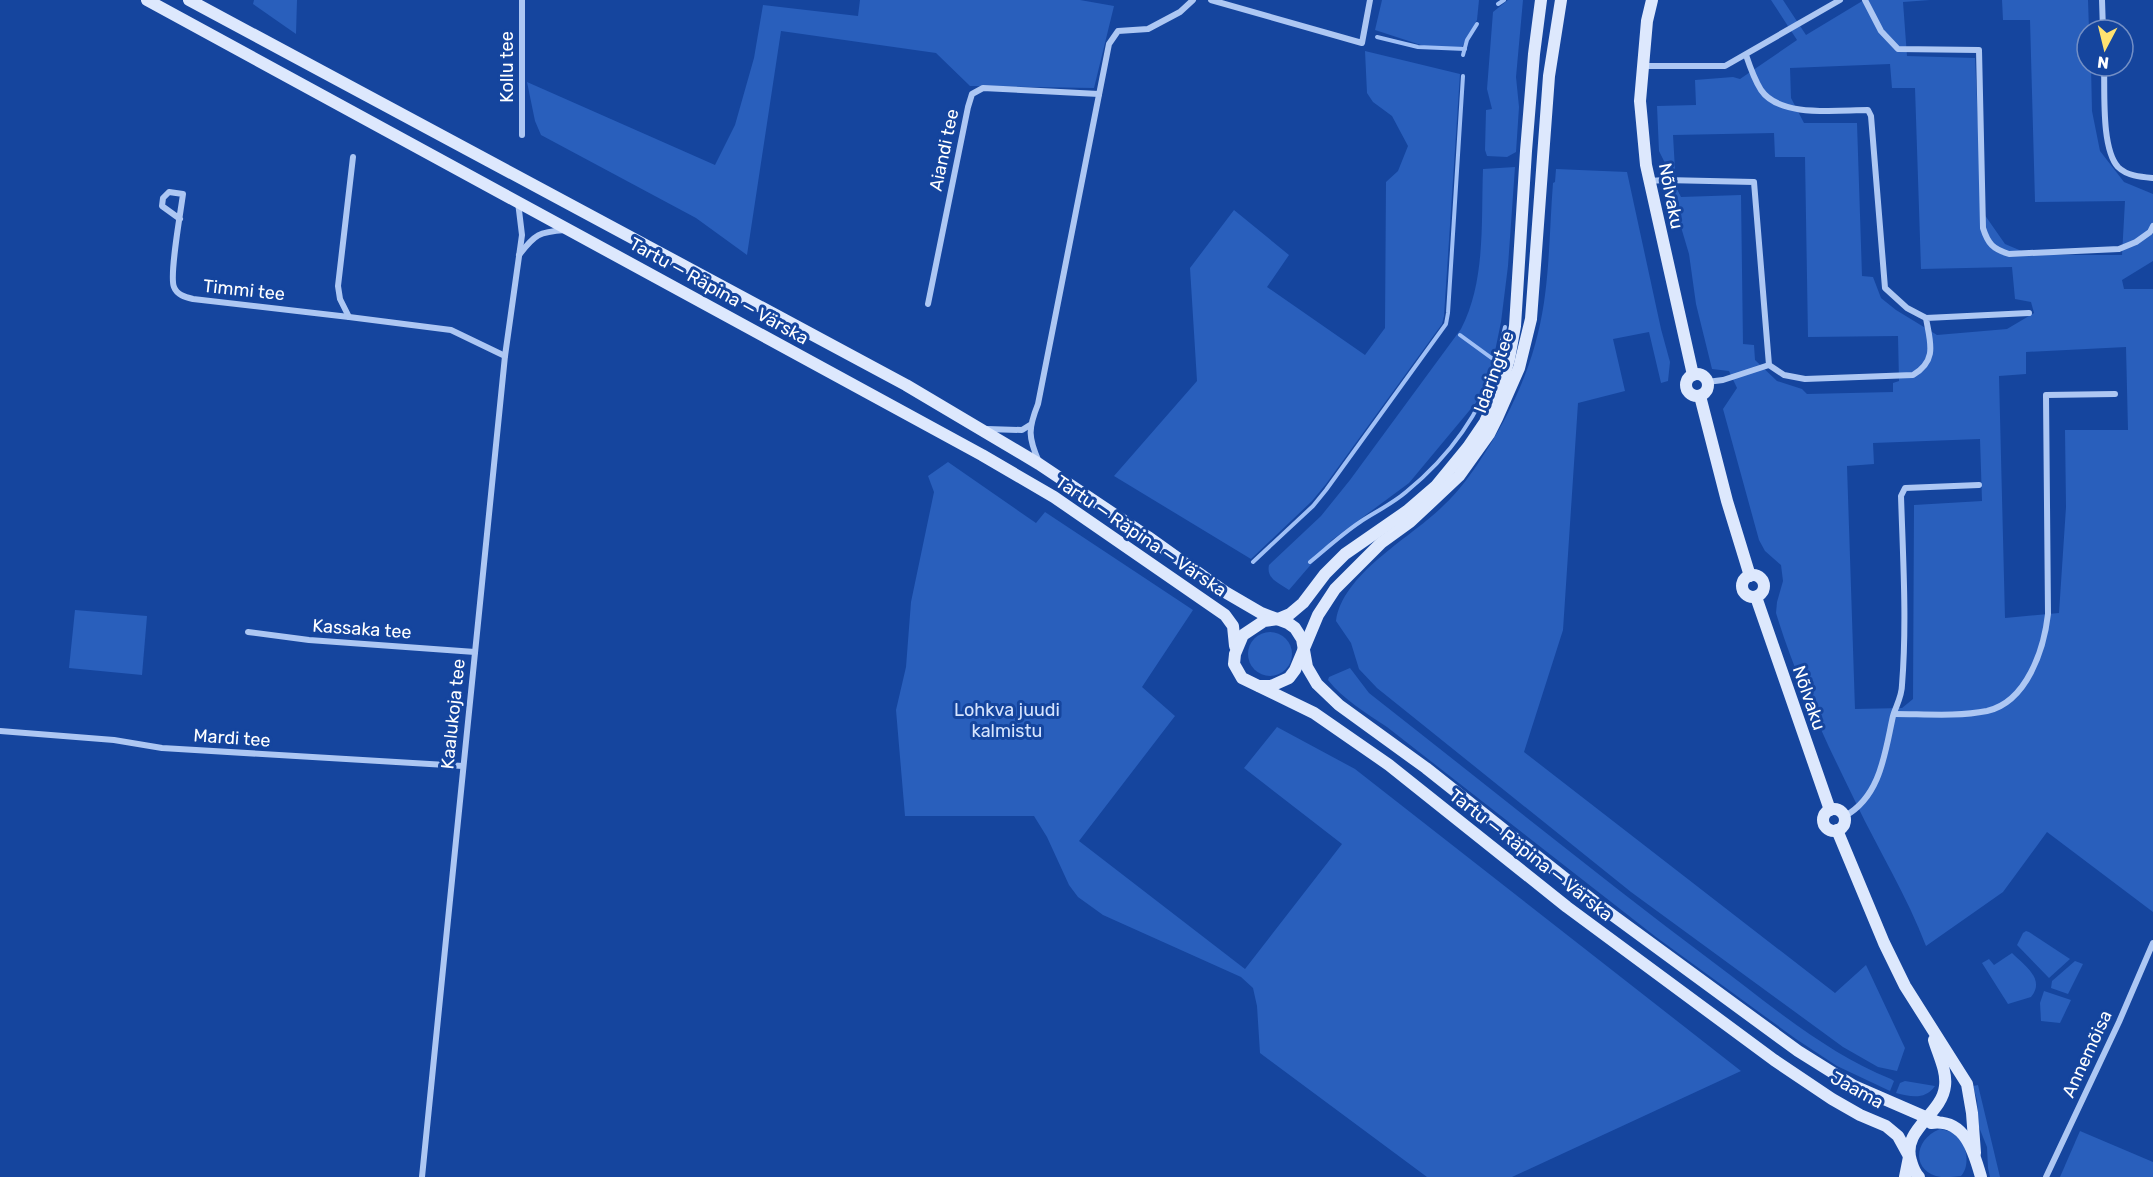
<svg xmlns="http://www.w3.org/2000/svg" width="2153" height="1177" font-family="Rubik,sans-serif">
	<rect width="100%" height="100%" fill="#15459e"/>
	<g fill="#295fbc" fill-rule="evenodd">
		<path d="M 254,0 L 297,0 L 296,34 L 253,4 Z"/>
		<path d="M 860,0 L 1080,0 L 1114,6 L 1094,88 L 970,86 L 936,53 L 781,31 L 747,255 L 696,218 L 541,135 L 535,121 L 527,82 L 715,165 L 735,125 L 754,58 L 763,5 L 858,16 Z"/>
		<path d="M 1382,0 L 1479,0 L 1477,20 L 1462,47 L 1427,47 L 1375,30 Z"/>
		<path d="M 1508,0 L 1523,0 L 1516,77 L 1519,107 L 1516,152 L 1507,157 L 1487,156 L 1485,150 L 1486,110 L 1492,109 L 1487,89 L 1493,12 Z"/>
		<path d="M 1771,0 L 1783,0 L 1806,35 L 1864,0 L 1930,0 L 1903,2 L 1907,56 L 1975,58 L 1982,211 L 2005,244 L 2031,255 L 2122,255 L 2125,201 L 2035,202 L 2030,20 L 2003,20 L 2002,0 L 2088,0 L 2089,30 L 2087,30 L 2087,66 L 2091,66 L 2092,111 L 2100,151 L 2124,182 L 2153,194 L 2153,261 L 2122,280 L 2124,289 L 2153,289 L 2153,912 L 2047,832 L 2003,892 L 1926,946 C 1907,896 1879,851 1856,803 C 1826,742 1796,678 1776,613 L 1777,602 L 1783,581 L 1781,565 L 1765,551 L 1759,540 L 1723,409 L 1737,388 L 1729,371 L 1712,369 L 1696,304 L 1689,254 L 1670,190 L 1666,165 L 1659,151 L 1657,106 L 1696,105 L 1695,80 L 1733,77 L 1740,79 L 1797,40 ZM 1890,64 L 1892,88 L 1915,88 L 1921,269 L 2012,267 L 2015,299 L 2031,302 L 2034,313 L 2007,329 L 1937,335 L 1896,310 L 1881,298 L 1873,277 L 1862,276 L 1857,123 L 1804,123 L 1791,98 L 1790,68 ZM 1774,133 L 1775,157 L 1805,157 L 1808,337 L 1898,336 L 1899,381 L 1893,383 L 1893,392 L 1807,394 L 1802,389 L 1777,381 L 1755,360 L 1754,345 L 1743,344 L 1741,195 L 1681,197 L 1676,187 L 1673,135 ZM 2126,347 L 2128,430 L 2065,430 L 2066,507 L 2059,613 L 2005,618 L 1999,376 L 2026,374 L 2026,352 ZM 1980,439 L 1982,501 L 1914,505 L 1913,699 L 1902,708 L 1855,709 L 1847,466 L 1874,464 L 1873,443 Z"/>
		<path d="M 1365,51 L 1460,74 L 1444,316 L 1442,324 L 1326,484 L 1312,501 L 1251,559 L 1114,476 L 1197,381 L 1190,268 L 1234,210 L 1289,255 L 1267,287 L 1365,355 L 1385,328 L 1386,182 L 1398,171 L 1408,146 L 1392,116 L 1373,102 L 1367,93 Z"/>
		<path d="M 1515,167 L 1508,266 L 1501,322 L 1492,366 L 1479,399 L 1409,483 L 1332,540 L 1289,590 C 1279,583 1266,579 1269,565 L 1321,516 L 1350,480 L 1461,329 C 1486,281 1481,221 1483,169 Z"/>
		<path d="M 1556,169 L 1627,172 L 1661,329 L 1670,362 L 1668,381 L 1661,383 L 1649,332 L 1613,339 L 1625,391 L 1578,403 L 1563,630 L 1524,752 L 1835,993 L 1866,965 L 1905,1048 L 1897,1071 L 1878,1067 L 1843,1047 L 1631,892 L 1377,688 L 1359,669 L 1351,643 L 1336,621 C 1343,572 1413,537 1445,504 C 1457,493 1468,478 1477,465 C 1504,425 1527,380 1538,333 C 1550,285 1549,233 1553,183 L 1555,182 Z"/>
		<path d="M 948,462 L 1036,523 L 1045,512 L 1193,610 L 1142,687 L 1175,716 L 1079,841 L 1245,969 L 1342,844 L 1244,768 L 1277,727 L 1355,769 L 1741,1071 L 1512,1177 L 1427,1177 L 1260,1053 L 1257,1006 L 1253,988 L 1241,977 L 1103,915 L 1078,897 L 1069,885 L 1047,837 L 1034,816 L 905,816 L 896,710 L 906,667 L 911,602 L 934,492 L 928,476 Z"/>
		<path d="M 75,610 L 147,616 L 142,675 L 69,668 Z"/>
		<circle cx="1270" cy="654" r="22"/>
		<path d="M 1350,668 L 1369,693 C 1484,783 1597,875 1713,962 C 1769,1004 1826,1053 1891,1079 L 1894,1081 L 1890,1091 L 1837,1066 L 1796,1039 L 1656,937 L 1387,727 C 1366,713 1343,699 1328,680 L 1329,677 Z"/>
		<path d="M 2026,931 L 2029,932 L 2070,959 L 2049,978 L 2017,945 L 2023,933 Z"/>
		<path d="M 2012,953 C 2024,965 2046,979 2031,997 L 2008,1004 L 1982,963 L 1989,959 L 1994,965 Z"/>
		<path d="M 2075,961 L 2083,964 L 2068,994 L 2051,988 L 2052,981 Z"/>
		<path d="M 2044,991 L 2071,1000 L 2060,1023 L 2041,1021 L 2040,1003 Z"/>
		<path d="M 1905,1081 L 1935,1086 C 1925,1100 1911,1097 1896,1093 L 1900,1083 Z"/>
		<path d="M 1978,1085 L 2000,1177 L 1990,1177 L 1988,1168 L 1987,1147 L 1979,1127 L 1977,1100 L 1973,1086 Z"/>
		<path d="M 1940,1129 C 1944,1130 1950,1131 1954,1133 C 1967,1141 1971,1166 1961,1176 C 1955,1177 1947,1177 1941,1177 C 1912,1173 1912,1140 1940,1129 Z"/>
		<path d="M 2080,1131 L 2153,1162 L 2153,1177 L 2060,1177 Z"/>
	</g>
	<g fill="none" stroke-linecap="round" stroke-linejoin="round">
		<g stroke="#a0c0f6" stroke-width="4">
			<path d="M 1498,4 L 1504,0"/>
			<path d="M 1377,37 L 1418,47 L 1465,49"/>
			<path d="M 1463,55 L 1467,40 L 1477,24"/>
			<path d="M 1497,362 L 1505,327"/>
			<path d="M 1253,562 L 1313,506 L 1326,490 L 1446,324 L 1448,313 L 1463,76"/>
			<path d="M 1310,562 C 1326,549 1342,534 1360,522 C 1375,512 1392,504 1406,492 C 1449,457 1480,415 1497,362 L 1460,335"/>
		</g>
		<g stroke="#adc7f3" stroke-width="6">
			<path d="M 522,0 L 522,135"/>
			<path d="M 1211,0 L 1362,43 L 1370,0"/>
			<path d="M 1865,0 L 1881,31 L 1898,49 L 1979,50 L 1983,228 C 1988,244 1993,249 2009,254 L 2119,249 L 2136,242 L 2150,232 L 2153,226"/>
			<path d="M 2102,0 L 2103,30"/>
			<path d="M 1746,55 C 1750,67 1754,79 1761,90 C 1780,118 1837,110 1868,110 L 1871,116 L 1885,288 L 1907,308 L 1926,318"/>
			<path d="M 1643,66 L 1725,66 L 1840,0"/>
			<path d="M 2104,66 C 2105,91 2101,148 2118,167 C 2127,176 2141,177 2153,178"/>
			<path d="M 353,157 L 338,286 L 340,299 L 349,317 L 451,330 L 505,356"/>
			<path d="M 1649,181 L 1665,180 L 1754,182 L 1769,365 L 1784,375 L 1805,379 L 1913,375 C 1938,360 1930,342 1926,318 L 2029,313"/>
			<path d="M 180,219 L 162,206 L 163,198 L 169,192 L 183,194 C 181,210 169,276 174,287 C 177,295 185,297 193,299 L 349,317"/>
			<path d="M 519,255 C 535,234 539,232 565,230"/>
			<path d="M 928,304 L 968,107 L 972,94 L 983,88 L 1099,94"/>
			<path d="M 1707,382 L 1723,380 L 1769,365"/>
			<path d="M 987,429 L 1022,430 L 1030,425"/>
			<path d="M 1039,462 C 1028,437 1028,429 1038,404 L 1109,44 L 1118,31 L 1148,29 L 1180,12 L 1193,0"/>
			<path d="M 248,632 L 309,640 L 475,652"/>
			<path d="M 1894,714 C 1924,714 1957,717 1987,711 C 2027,702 2044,649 2048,614 L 2046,395 L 2115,394"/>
			<path d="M 0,731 L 114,740 L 162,748 L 463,766"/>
			<path d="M 1845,816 C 1881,796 1885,752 1893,716 C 1896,706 1902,696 1902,685 C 1907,622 1903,559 1901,496 L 1905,488 L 1979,485"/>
			<path d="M 422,1177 L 505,356 L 522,235 L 518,202"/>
			<path d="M 2046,1177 L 2119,1022 L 2153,943"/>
		</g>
		<g stroke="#dde8fd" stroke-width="12">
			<path d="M 147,0 L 982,455 L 1054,497 L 1225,615 L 1233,626 L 1235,646"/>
			<path d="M 189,0 L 906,385 L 1039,464 L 1148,537 L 1225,592 L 1261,613 L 1288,623 L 1295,628 L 1302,639 L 1307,667 L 1317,684 L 1339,705 L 1426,768 L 1596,903 L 1798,1051 L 1854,1086 L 1937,1122"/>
			<path d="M 1541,0 L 1534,54 L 1526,151 L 1515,326 L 1509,359 L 1501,386 L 1485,422 L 1468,447 L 1436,486 L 1407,511 L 1345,554 L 1325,574 L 1303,603 L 1290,614 L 1278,619 L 1264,621 L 1243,635 L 1235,654 L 1234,664 L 1242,678 L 1314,713 L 1389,765 L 1567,907 L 1774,1060 L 1832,1099 L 1860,1115 L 1886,1126 L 1898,1136 L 1909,1156"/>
			<path d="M 1652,0 L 1647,21 L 1640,101 L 1646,165 L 1693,375"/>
			<circle cx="1697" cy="385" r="11"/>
			<path d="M 1700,396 L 1727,501 L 1750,576"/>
			<circle cx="1753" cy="586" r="11"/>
			<path d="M 1756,597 L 1830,810"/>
			<path d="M 1259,686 L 1271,686 L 1289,678 L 1295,670 L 1318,615 L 1335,589 L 1381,543 L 1410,522 L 1459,476 L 1489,434 L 1497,418 L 1519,368 L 1531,319 L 1549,76 L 1561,0"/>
			<circle cx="1834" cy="820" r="11"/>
			<path d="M 1837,830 L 1884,943 L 1905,986 L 1967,1084 L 1972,1113 L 1975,1153"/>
			<path d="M 1931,1123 C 1965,1118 1974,1152 1981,1177"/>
			<path d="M 1905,1177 L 1909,1157"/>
			<path d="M 1919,1177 C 1914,1172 1913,1167 1911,1161 C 1901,1129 1942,1115 1945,1086 C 1947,1071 1938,1054 1934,1040"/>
		</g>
	</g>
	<g text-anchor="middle" stroke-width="6" stroke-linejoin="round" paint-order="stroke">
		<g font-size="18" fill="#fff" stroke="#15459e">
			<text transform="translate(507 67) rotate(-90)" y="6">Kollu tee</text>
			<text transform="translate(944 150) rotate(-78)" y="6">Aiandi tee</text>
			<text transform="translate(1671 196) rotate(79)" y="6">Nõlvaku</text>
			<text transform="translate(244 290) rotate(6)" y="6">Timmi tee</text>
			<text transform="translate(719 291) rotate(29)" y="6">Tartu — Räpina — Värska</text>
			<text transform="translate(1494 372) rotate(-70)" y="6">Idaringtee</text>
			<text transform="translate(1141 536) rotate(34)" y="6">Tartu — Räpina — Värska</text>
			<text transform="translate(362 629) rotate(4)" y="6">Kassaka tee</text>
			<text transform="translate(1809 698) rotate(71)" y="6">Nõlvaku</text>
			<text transform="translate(453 714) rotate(-84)" y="6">Kaalukoja tee</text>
			<text transform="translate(232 738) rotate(4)" y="6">Mardi tee</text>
			<text transform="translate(1531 855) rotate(38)" y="6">Tartu — Räpina — Värska</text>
			<text transform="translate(2087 1054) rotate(-65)" y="6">Annemõisa</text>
			<text transform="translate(1857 1090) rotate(29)" y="6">Jaama</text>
		</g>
		<g font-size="18" fill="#d6e4fd" stroke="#15459e">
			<text x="1007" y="716">Lohkva juudi<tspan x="1007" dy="21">kalmistu</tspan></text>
		</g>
	</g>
	<g transform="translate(2105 48) rotate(187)"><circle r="28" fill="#15459e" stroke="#738fc5" stroke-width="1.5"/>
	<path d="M0-4.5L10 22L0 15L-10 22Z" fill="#ffe270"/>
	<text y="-9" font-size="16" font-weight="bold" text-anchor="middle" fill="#ffffff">N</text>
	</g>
</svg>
